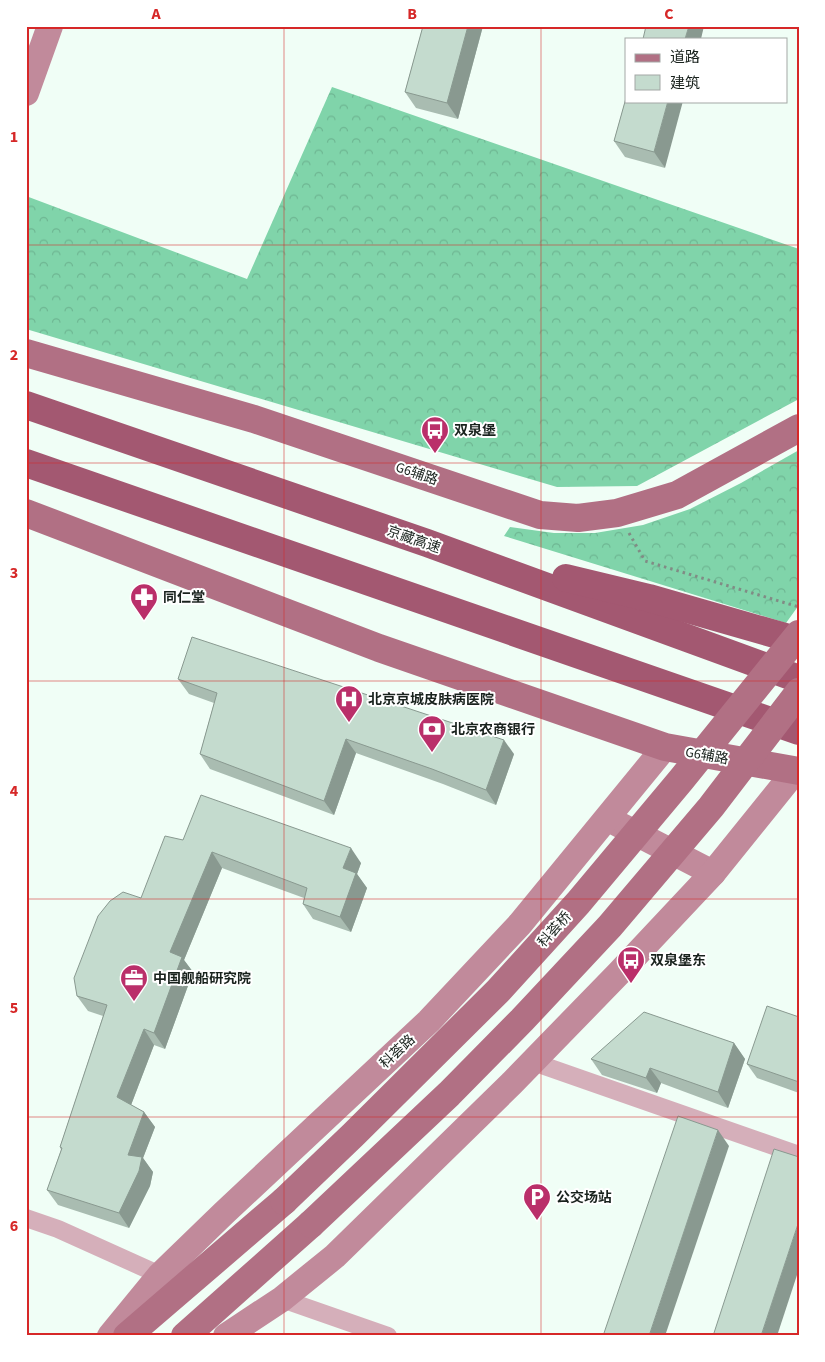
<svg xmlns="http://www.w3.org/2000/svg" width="825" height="1362" font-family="'Source Sans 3','Noto Sans SC',sans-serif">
	<defs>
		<pattern id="forest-crowns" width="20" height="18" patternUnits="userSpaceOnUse" patternTransform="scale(1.25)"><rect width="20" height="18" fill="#80d4aa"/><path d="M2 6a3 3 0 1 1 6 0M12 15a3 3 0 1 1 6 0" fill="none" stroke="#6eb692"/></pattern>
	</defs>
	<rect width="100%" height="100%" fill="#f0fef6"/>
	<g fill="url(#forest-crowns)">
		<path d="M 332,87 L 799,249 L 799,399 L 637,486 L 557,487 L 26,329 L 26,196 L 247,279 Z"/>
		<path d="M 799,450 L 799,605 L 786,623 L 504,536 L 510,527 L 554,533 L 595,533 L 643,525 L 690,509 L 741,483 Z"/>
	</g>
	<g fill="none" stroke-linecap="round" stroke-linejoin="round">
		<path stroke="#808c85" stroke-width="3" stroke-dasharray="2.5 4" stroke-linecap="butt" d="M 629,533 L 645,561 L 799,607"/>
		<g stroke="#d5afba" stroke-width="18">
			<path d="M 533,1062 L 799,1155"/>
			<path d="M 26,1218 L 58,1229 L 160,1275"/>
			<path d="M 282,1299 L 388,1336"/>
		</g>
		<g stroke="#c18a9b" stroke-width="26">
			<path d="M 26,93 L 50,26"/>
			<path d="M 618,824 L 713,873"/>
			<path d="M 110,1336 L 160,1275 L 224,1213 L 429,1021 L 520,924 L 665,747"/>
			<path d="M 226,1336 L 282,1299 L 335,1256 L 512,1083 L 619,973 L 713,873 L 796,770"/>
		</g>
		<g stroke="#b17084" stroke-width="28">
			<path d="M 26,353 L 254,419 L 540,515 L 578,518 L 617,513 L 677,495 L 799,428"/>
			<path d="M 26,513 L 379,648 L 665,747 L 799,771"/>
			<path d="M 127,1336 L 284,1201"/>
			<path d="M 185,1336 L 311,1224"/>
		</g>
		<g stroke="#a35871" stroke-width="28">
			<path d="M 26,405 L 427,543 L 799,679"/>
			<path d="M 26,463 L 799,731"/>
			<path d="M 566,578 L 649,598 L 799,641"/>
		</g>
		<g stroke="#b17084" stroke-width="28">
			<path d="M 284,1201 L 353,1135 L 498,991 L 578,903 L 681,780 L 799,634"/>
			<path d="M 311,1224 L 449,1094 L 522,1020 L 610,926 L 711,807 L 799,692"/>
		</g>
	</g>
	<g fill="#a9bcb1">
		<path d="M 423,26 L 483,26 L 458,119 L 416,108 L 405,92 Z"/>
		<path d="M 626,98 L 665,168 L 625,157 L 614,141 Z"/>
		<path d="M 178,679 L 514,754 L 496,805 L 443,784 L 356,753 L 334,815 L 210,769 L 200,754 L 214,703 L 189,694 Z"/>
		<path d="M 183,840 L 361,863 L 357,874 L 367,888 L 351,932 L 313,919 L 303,904 L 304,898 L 222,868 L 184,960 L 193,972 L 165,1049 L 154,1045 L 131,1105 L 144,1112 L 155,1127 L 143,1158 L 153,1172 L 150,1186 L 129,1228 L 58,1205 L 47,1190 L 61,1150 L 60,1147 L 103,1016 L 88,1011 L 77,996 L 141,898 Z"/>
		<path d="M 799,1017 L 799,1093 L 757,1078 L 747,1064 Z"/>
		<path d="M 734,1043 L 745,1059 L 728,1108 L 661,1083 L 657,1093 L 602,1075 L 591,1059 Z"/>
	</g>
	<g fill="#899990">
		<path d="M 468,26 L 483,26 L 458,119 L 447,103 Z"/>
		<path d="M 689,26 L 704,26 L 701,39 L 685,39 Z"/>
		<path d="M 668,101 L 683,101 L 665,168 L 654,152 Z"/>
		<path d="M 346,739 L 356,753 L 334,815 L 324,801 Z"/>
		<path d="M 504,740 L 514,754 L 496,805 L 486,790 Z"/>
		<path d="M 351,848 L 361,863 L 357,874 L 367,888 L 351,932 L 340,917 L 343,868 Z"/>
		<path d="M 212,852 L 222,868 L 184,960 L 193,972 L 165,1049 L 154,1033 L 170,952 Z"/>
		<path d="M 144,1029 L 154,1045 L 128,1113 L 117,1097 Z"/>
		<path d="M 26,1031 L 29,1034 L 26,1041 Z"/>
		<path d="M 734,1043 L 745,1059 L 728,1108 L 718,1092 Z"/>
		<path d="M 650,1068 L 661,1083 L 657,1093 L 646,1078 Z"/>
		<path d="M 144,1112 L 155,1127 L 143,1158 L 153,1172 L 150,1186 L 129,1228 L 119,1213 L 128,1155 Z"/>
		<path d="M 718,1130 L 729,1146 L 665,1336 L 649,1336 Z"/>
		<path d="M 799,1221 L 799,1269 L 777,1336 L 761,1336 Z"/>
	</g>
	<g fill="#c4dbce" stroke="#899990">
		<path d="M 423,26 L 468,26 L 447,103 L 405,92 Z"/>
		<path d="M 646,26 L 689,26 L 685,39 L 643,39 Z"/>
		<path d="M 626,98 L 626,101 L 668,101 L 654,152 L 614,141 Z"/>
		<path d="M 192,637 L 504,740 L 486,790 L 432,769 L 346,739 L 324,801 L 200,754 L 217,693 L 178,679 Z"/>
		<path d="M 201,795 L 351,848 L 343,868 L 356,873 L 340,917 L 303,904 L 307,888 L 212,852 L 170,952 L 182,957 L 154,1033 L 144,1029 L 117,1097 L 144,1112 L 128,1155 L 142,1157 L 139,1171 L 119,1213 L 47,1190 L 62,1148 L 60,1147 L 107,1005 L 77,996 L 74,978 L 98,916 L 110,901 L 123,892 L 141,898 L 165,836 L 183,840 Z"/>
		<path d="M 767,1006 L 799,1017 L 799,1082 L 747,1064 Z"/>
		<path d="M 644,1012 L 734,1043 L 718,1092 L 650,1068 L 646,1078 L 591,1059 Z"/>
		<path d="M 678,1116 L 718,1130 L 649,1336 L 603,1336 Z"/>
		<path d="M 774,1149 L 799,1157 L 799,1221 L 761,1336 L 713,1336 Z"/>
	</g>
	<path fill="none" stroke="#d62828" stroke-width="1" stroke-opacity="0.55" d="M 284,26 L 284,1336M 541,26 L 541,1336M 26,245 L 799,245M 26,463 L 799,463M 26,681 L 799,681M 26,899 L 799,899M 26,1117 L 799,1117"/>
	<defs>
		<g id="bus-pin" transform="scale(1.4375)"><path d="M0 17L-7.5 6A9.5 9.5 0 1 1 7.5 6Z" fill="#ba2f6a" stroke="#fff"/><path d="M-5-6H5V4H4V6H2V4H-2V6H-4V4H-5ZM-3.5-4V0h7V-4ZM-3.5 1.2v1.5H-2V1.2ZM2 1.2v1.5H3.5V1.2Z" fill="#fff"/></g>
		<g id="pharmacy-pin" transform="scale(1.4375)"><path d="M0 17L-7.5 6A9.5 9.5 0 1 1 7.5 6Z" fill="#ba2f6a" stroke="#fff"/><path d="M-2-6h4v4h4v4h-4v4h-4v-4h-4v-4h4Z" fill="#fff"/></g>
		<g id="hospital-pin" transform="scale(1.4375)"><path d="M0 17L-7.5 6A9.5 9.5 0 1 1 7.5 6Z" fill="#ba2f6a" stroke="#fff"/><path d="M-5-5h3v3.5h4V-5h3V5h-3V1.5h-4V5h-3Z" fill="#fff"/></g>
		<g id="bank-pin" transform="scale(1.4375)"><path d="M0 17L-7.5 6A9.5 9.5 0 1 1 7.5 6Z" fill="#ba2f6a" stroke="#fff"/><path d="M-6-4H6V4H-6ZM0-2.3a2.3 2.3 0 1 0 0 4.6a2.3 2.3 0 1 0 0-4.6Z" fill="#fff"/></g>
		<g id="office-pin" transform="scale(1.4375)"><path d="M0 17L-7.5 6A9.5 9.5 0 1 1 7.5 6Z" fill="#ba2f6a" stroke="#fff"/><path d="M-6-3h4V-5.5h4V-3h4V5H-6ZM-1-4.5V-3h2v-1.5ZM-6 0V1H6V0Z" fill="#fff"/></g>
		<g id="parking-pin" transform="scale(1.4375)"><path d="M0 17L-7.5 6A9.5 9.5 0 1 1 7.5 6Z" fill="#ba2f6a" stroke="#fff"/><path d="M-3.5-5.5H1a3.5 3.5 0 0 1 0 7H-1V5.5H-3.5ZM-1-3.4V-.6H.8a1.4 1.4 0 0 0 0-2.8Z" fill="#fff"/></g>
	</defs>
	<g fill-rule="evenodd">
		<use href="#bus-pin" x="435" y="430"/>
		<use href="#pharmacy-pin" x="144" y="597"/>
		<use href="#hospital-pin" x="349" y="699"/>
		<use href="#bank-pin" x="432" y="729"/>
		<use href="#bus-pin" x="631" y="960"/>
		<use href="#office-pin" x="134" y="978"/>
		<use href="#parking-pin" x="537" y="1197"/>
	</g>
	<g text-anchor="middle" stroke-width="4" stroke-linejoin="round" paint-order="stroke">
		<g font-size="14" font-weight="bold" fill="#19221d" stroke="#fff" text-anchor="start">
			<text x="454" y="435">双泉堡</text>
			<text x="163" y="602">同仁堂</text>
			<text x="368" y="704">北京京城皮肤病医院</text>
			<text x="451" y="734">北京农商银行</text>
			<text x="650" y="965">双泉堡东</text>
			<text x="153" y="983">中国舰船研究院</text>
			<text x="556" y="1202">公交场站</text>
		</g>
		<g font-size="14" fill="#19221d" stroke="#fff">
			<text transform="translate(417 473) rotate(19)" y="5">G6辅路</text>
			<text transform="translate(414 539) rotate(19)" y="5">京藏高速</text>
			<text transform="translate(707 755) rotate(10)" y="5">G6辅路</text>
			<text transform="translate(554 929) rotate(-48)" y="5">科荟桥</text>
			<text transform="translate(397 1051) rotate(-43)" y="5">科荟路</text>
		</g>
	</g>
	<rect width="825" height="1362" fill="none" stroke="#ffffff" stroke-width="55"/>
	<rect x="625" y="38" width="162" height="65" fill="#ffffff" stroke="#a3a7a5"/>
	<rect x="635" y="54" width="25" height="8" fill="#b17084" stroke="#a3a7a5"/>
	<text x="670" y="62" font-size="15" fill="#19221d">道路</text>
	<rect x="635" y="75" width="25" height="15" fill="#c4dbce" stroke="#a3a7a5"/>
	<text x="670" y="88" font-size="15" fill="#19221d">建筑</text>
	<rect x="28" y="28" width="770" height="1306" fill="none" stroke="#d62828" stroke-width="2"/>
	<g font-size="16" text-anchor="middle" font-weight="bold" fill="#d62828">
		<text x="156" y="19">A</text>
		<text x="412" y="19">B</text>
		<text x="669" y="19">C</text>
		<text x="14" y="142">1</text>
		<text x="14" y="360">2</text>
		<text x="14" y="578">3</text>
		<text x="14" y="796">4</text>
		<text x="14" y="1013">5</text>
		<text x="14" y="1231">6</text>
	</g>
</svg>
